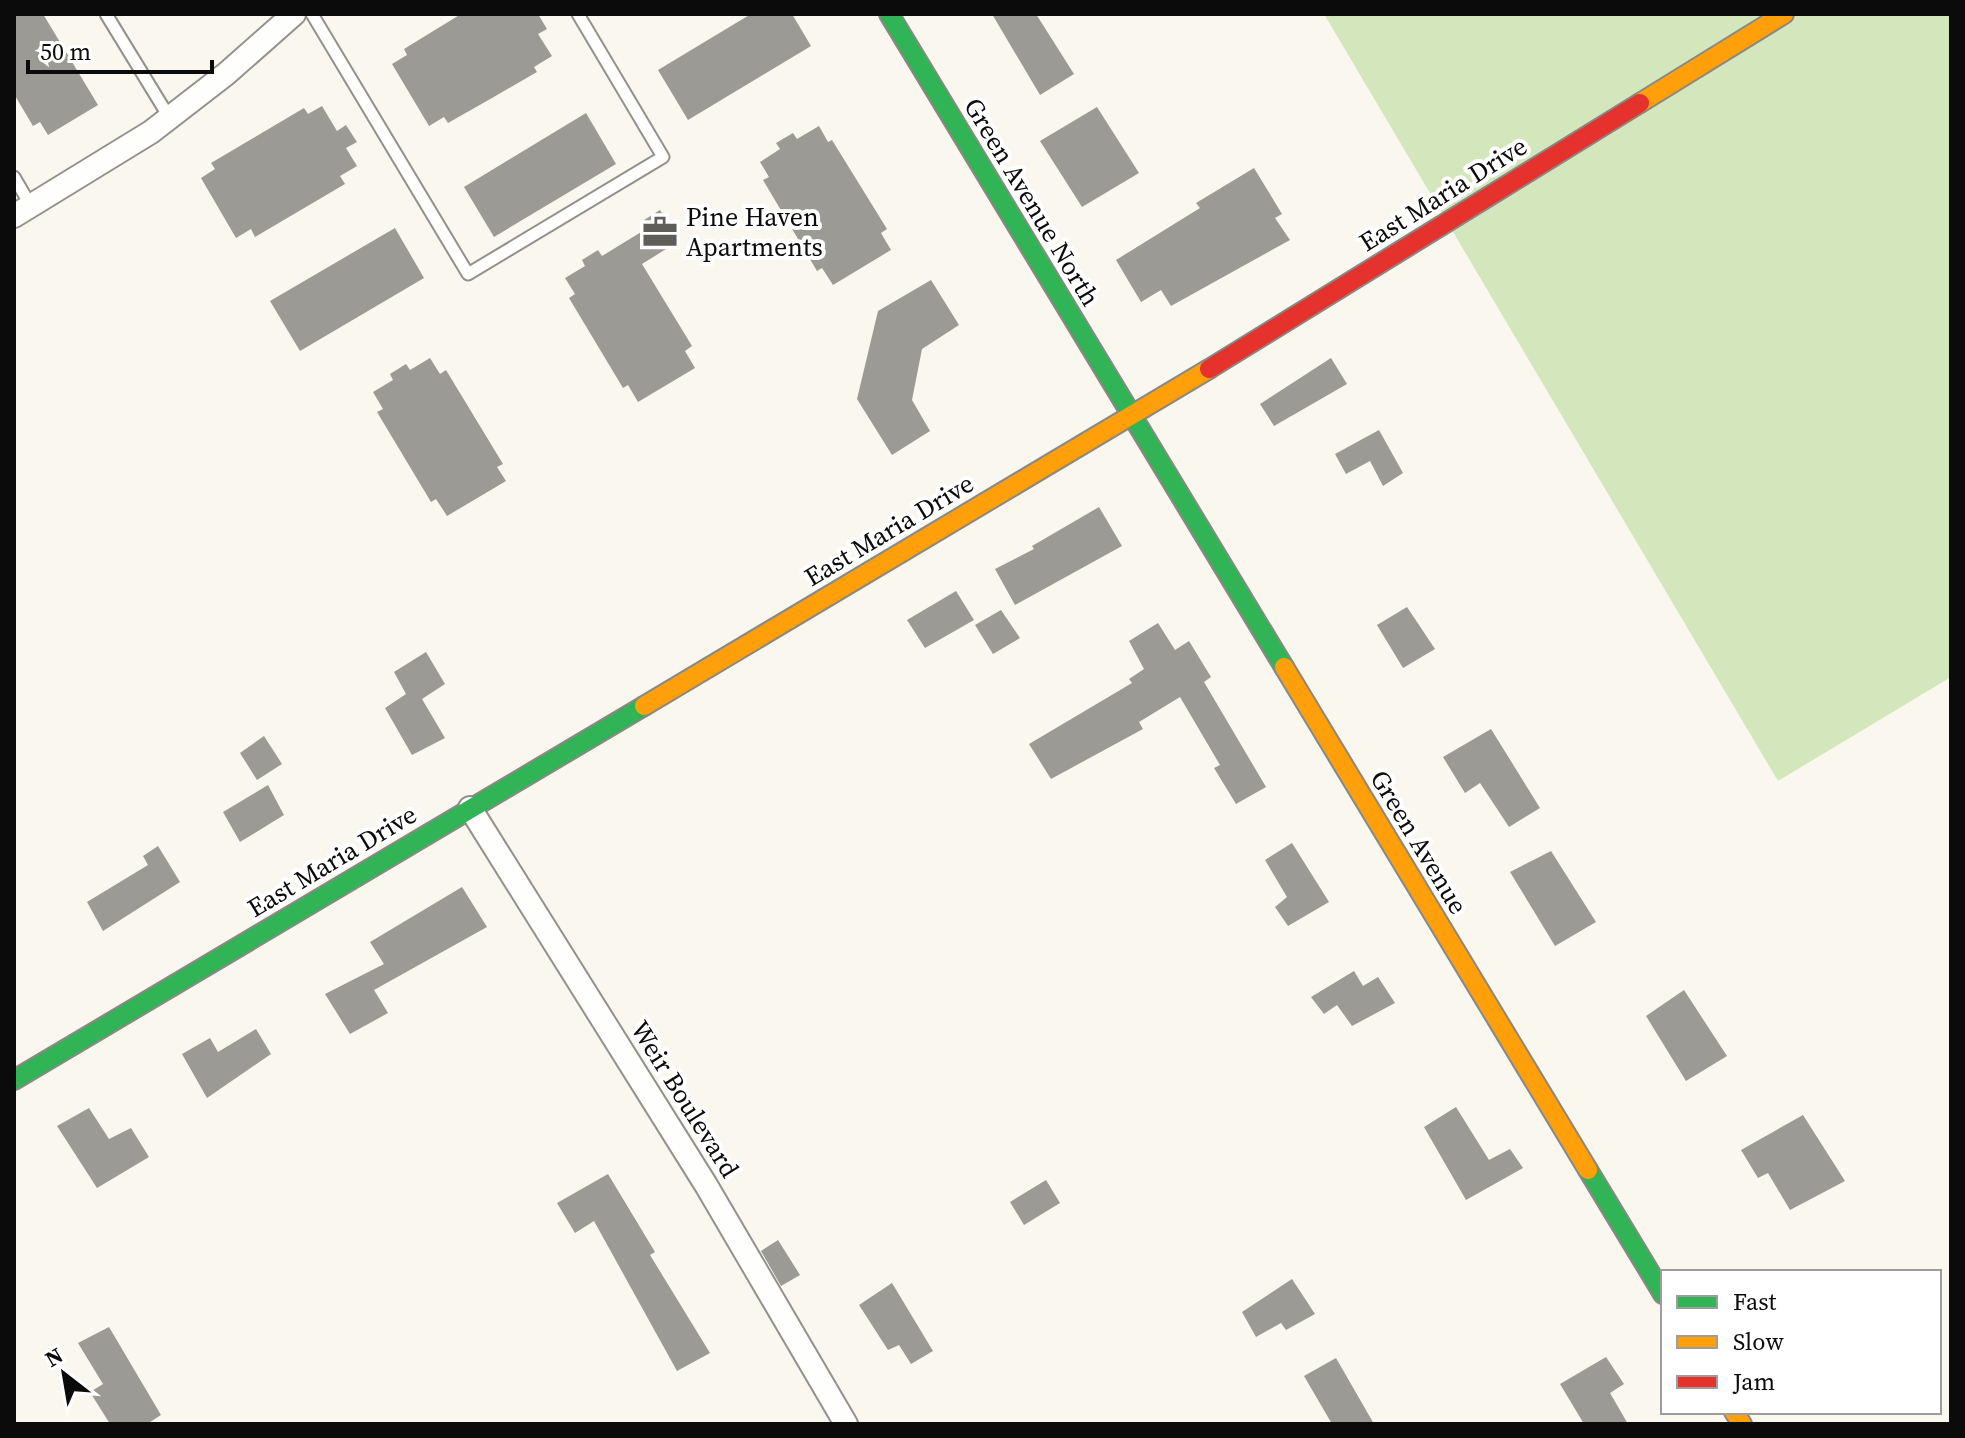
<svg xmlns="http://www.w3.org/2000/svg" width="1965" height="1438" font-family="'Source Serif 4',serif">
	<rect width="100%" height="100%" fill="#faf7ef"/>
	<path fill="#d4e7bc" d="M 1324,14 L 1951,14 L 1951,677 L 1778,781 Z"/>
	<g fill="#9c9a95">
		<path d="M 14,14 L 43,14 L 98,105 L 48,135 L 40,122 L 33,126 L 14,94 Z"/>
		<path d="M 461,14 L 538,14 L 547,29 L 538,34 L 552,56 L 534,67 L 537,72 L 492,98 L 448,123 L 444,117 L 429,126 L 392,64 L 407,55 L 404,49 Z"/>
		<path d="M 751,14 L 792,14 L 811,46 L 688,120 L 658,70 Z"/>
		<path d="M 992,14 L 1036,14 L 1074,74 L 1040,95 Z"/>
		<path d="M 322,106 L 337,131 L 346,125 L 357,142 L 346,148 L 357,166 L 340,176 L 345,184 L 255,237 L 251,229 L 236,238 L 201,178 L 215,169 L 211,163 L 255,137 L 304,108 L 308,114 Z"/>
		<path d="M 1097,107 L 1139,173 L 1082,207 L 1040,141 Z"/>
		<path d="M 586,113 L 616,164 L 494,237 L 464,187 Z"/>
		<path d="M 819,126 L 828,142 L 832,140 L 887,229 L 881,233 L 891,250 L 833,285 L 822,268 L 817,271 L 763,180 L 769,177 L 760,162 L 780,149 L 776,143 L 793,133 L 797,139 Z"/>
		<path d="M 1254,168 L 1282,214 L 1275,218 L 1290,240 L 1171,306 L 1161,290 L 1141,302 L 1116,260 L 1200,208 L 1196,203 Z"/>
		<path d="M 660,210 L 679,241 L 642,264 L 692,346 L 685,351 L 695,368 L 638,402 L 628,385 L 623,388 L 569,298 L 575,294 L 565,278 L 585,266 L 582,260 L 598,250 L 602,256 L 646,229 L 641,222 Z"/>
		<path d="M 395,228 L 424,278 L 300,351 L 270,301 Z"/>
		<path d="M 931,280 L 959,325 L 922,349 L 912,400 L 930,431 L 892,455 L 857,399 L 878,311 Z"/>
		<path d="M 430,358 L 440,374 L 446,370 L 503,464 L 497,467 L 506,481 L 447,516 L 436,499 L 431,502 L 377,412 L 383,409 L 373,392 L 393,380 L 390,374 L 406,364 L 410,370 Z"/>
		<path d="M 1331,358 L 1347,384 L 1274,426 L 1260,404 Z"/>
		<path d="M 1379,430 L 1403,473 L 1383,486 L 1370,461 L 1346,474 L 1335,454 Z"/>
		<path d="M 1099,507 L 1122,546 L 1015,605 L 995,569 L 1034,549 L 1032,546 Z"/>
		<path d="M 956,591 L 974,620 L 925,648 L 907,620 Z"/>
		<path d="M 1407,607 L 1435,649 L 1403,668 L 1377,625 Z"/>
		<path d="M 1001,610 L 1020,638 L 993,654 L 975,625 Z"/>
		<path d="M 1158,623 L 1175,650 L 1189,641 L 1211,677 L 1204,682 L 1266,787 L 1236,804 L 1214,768 L 1220,765 L 1180,697 L 1139,722 L 1143,729 L 1051,779 L 1029,744 L 1132,683 L 1129,679 L 1144,669 L 1129,641 Z"/>
		<path d="M 426,652 L 445,684 L 422,699 L 445,738 L 412,755 L 385,708 L 406,694 L 394,672 Z"/>
		<path d="M 1491,729 L 1540,808 L 1509,827 L 1480,783 L 1465,793 L 1443,757 Z"/>
		<path d="M 264,736 L 282,764 L 257,780 L 240,753 Z"/>
		<path d="M 268,785 L 284,815 L 240,842 L 223,812 Z"/>
		<path d="M 1292,843 L 1329,902 L 1288,926 L 1275,907 L 1287,897 L 1265,860 Z"/>
		<path d="M 158,846 L 180,882 L 103,931 L 87,902 L 148,865 L 143,856 Z"/>
		<path d="M 1551,851 L 1596,922 L 1555,946 L 1510,872 Z"/>
		<path d="M 462,887 L 487,927 L 374,990 L 388,1013 L 350,1034 L 325,994 L 384,964 L 370,942 Z"/>
		<path d="M 1354,971 L 1363,986 L 1378,977 L 1395,1003 L 1352,1026 L 1337,1005 L 1324,1014 L 1311,997 Z"/>
		<path d="M 1684,990 L 1727,1056 L 1686,1081 L 1646,1016 Z"/>
		<path d="M 256,1029 L 271,1054 L 207,1098 L 182,1054 L 210,1038 L 218,1052 Z"/>
		<path d="M 1456,1107 L 1489,1160 L 1510,1149 L 1523,1168 L 1466,1200 L 1424,1127 Z"/>
		<path d="M 89,1108 L 109,1139 L 131,1128 L 149,1157 L 97,1188 L 57,1126 Z"/>
		<path d="M 1803,1115 L 1845,1181 L 1790,1210 L 1768,1173 L 1758,1178 L 1741,1150 Z"/>
		<path d="M 608,1174 L 655,1252 L 650,1255 L 710,1353 L 677,1371 L 594,1221 L 575,1233 L 557,1203 Z"/>
		<path d="M 1046,1180 L 1060,1203 L 1024,1225 L 1010,1202 Z"/>
		<path d="M 778,1240 L 800,1275 L 781,1286 L 761,1251 Z"/>
		<path d="M 1292,1279 L 1315,1314 L 1286,1330 L 1281,1323 L 1256,1337 L 1242,1312 Z"/>
		<path d="M 892,1283 L 933,1351 L 911,1364 L 899,1345 L 888,1350 L 859,1305 Z"/>
		<path d="M 109,1327 L 161,1415 L 147,1424 L 110,1424 L 90,1392 L 103,1384 L 78,1343 Z"/>
		<path d="M 1606,1357 L 1624,1384 L 1610,1393 L 1628,1424 L 1584,1424 L 1560,1384 Z"/>
		<path d="M 1336,1358 L 1374,1424 L 1332,1424 L 1304,1376 Z"/>
	</g>
	<g fill="none" stroke-linecap="round" stroke-linejoin="round">
		<g stroke="#93918e" stroke-width="15">
			<g id="lane">
				<path d="M 106,14 L 169,117"/>
				<path d="M 312,14 L 468,274 L 663,157 L 578,14"/>
				<path d="M 14,177 L 31,206"/>
			</g>
		</g>
		<g stroke="#93918e" stroke-width="26">
			<g id="street">
				<path d="M 14,216 L 151,132 L 226,74 L 294,14"/>
				<path d="M 470,808 L 706,1185 L 846,1424"/>
			</g>
		</g>
		<g stroke="#898884" stroke-width="22">
			<g id="fast">
				<path d="M 889,14 L 1284,667"/>
				<path d="M 14,1080 L 644,706"/>
				<path d="M 1588,1170 L 1663,1294"/>
			</g>
		</g>
		<g stroke="#898884" stroke-width="22">
			<g id="slow">
				<path d="M 1640,103 L 1784,14"/>
				<path d="M 1284,667 L 1588,1170"/>
				<path d="M 644,706 L 1209,369"/>
				<path d="M 1734,1412 L 1742,1424"/>
			</g>
		</g>
		<g stroke="#898884" stroke-width="22">
			<path id="jam" d="M 1209,369 L 1640,103"/>
		</g>
		<use href="#lane" stroke="#fefefd" stroke-width="11"/>
		<use href="#street" stroke="#fefefd" stroke-width="22"/>
		<use href="#fast" stroke="#30b455" stroke-width="18"/>
		<use href="#slow" stroke="#ff9f0a" stroke-width="18"/>
		<use href="#jam" stroke="#e5322d" stroke-width="18"/>
	</g>
	<defs>
		<g id="office-bare" transform="scale(2.76)"><path d="M-6-3h4V-5.5h4V-3h4V5H-6ZM-1-4.5V-3h2v-1.5ZM-6 0V1H6V0Z" fill="#5f5e5b" stroke="#fff" stroke-width="2.5" paint-order="stroke"/></g>
	</defs>
	<g fill-rule="evenodd">
		<use href="#office-bare" x="660" y="232"/>
	</g>
	<g text-anchor="middle" stroke-width="8" stroke-linejoin="round" paint-order="stroke">
		<g font-size="26" fill="#0b0b0b" stroke="#fff">
			<text transform="translate(1443 194) rotate(-32)" y="9">East Maria Drive</text>
			<text transform="translate(1032 202) rotate(59)" y="9">Green Avenue North</text>
			<text transform="translate(889 530) rotate(-31)" y="9">East Maria Drive</text>
			<text transform="translate(1419 842) rotate(59)" y="9">Green Avenue</text>
			<text transform="translate(332 861) rotate(-31)" y="9">East Maria Drive</text>
			<text transform="translate(685 1099) rotate(58)" y="9">Weir Boulevard</text>
		</g>
		<g font-size="26" fill="#0b0b0b" stroke="#fff" text-anchor="start">
			<text x="686" y="226">Pine Haven<tspan x="686" dy="30">Apartments</tspan></text>
		</g>
	</g>
	<rect width="1965" height="1438" fill="none" stroke="#0b0b0b" stroke-width="32"/>
	<rect x="1661" y="1270" width="280" height="144" fill="#ffffff" stroke="#9d9d9d" stroke-width="2"/>
	<rect x="1677" y="1296" width="40" height="12" fill="#30b455" stroke="#9d9d9d" stroke-width="2"/>
	<text x="1733" y="1310" font-size="24" fill="#0b0b0b">Fast</text>
	<rect x="1677" y="1336" width="40" height="12" fill="#ff9f0a" stroke="#9d9d9d" stroke-width="2"/>
	<text x="1733" y="1350" font-size="24" fill="#0b0b0b">Slow</text>
	<rect x="1677" y="1376" width="40" height="12" fill="#e5322d" stroke="#9d9d9d" stroke-width="2"/>
	<text x="1733" y="1390" font-size="24" fill="#0b0b0b">Jam</text>
	<g transform="translate(64 1374) rotate(329)" stroke="#ffffff" stroke-width="6" paint-order="stroke">
	<path d="M0-6L14 30L0 20L-14 30Z" fill="#0b0b0b"/>
	<text y="-12" font-size="22" font-weight="bold" text-anchor="middle" fill="#0b0b0b">N</text>
	</g>
	<path d="M28 60v12h184v-12" fill="none" stroke="#0b0b0b" stroke-width="4"/>
	<text x="40" y="60" font-size="24" fill="#0b0b0b" stroke="#ffffff" stroke-width="6" paint-order="stroke">50 m</text>
</svg>
